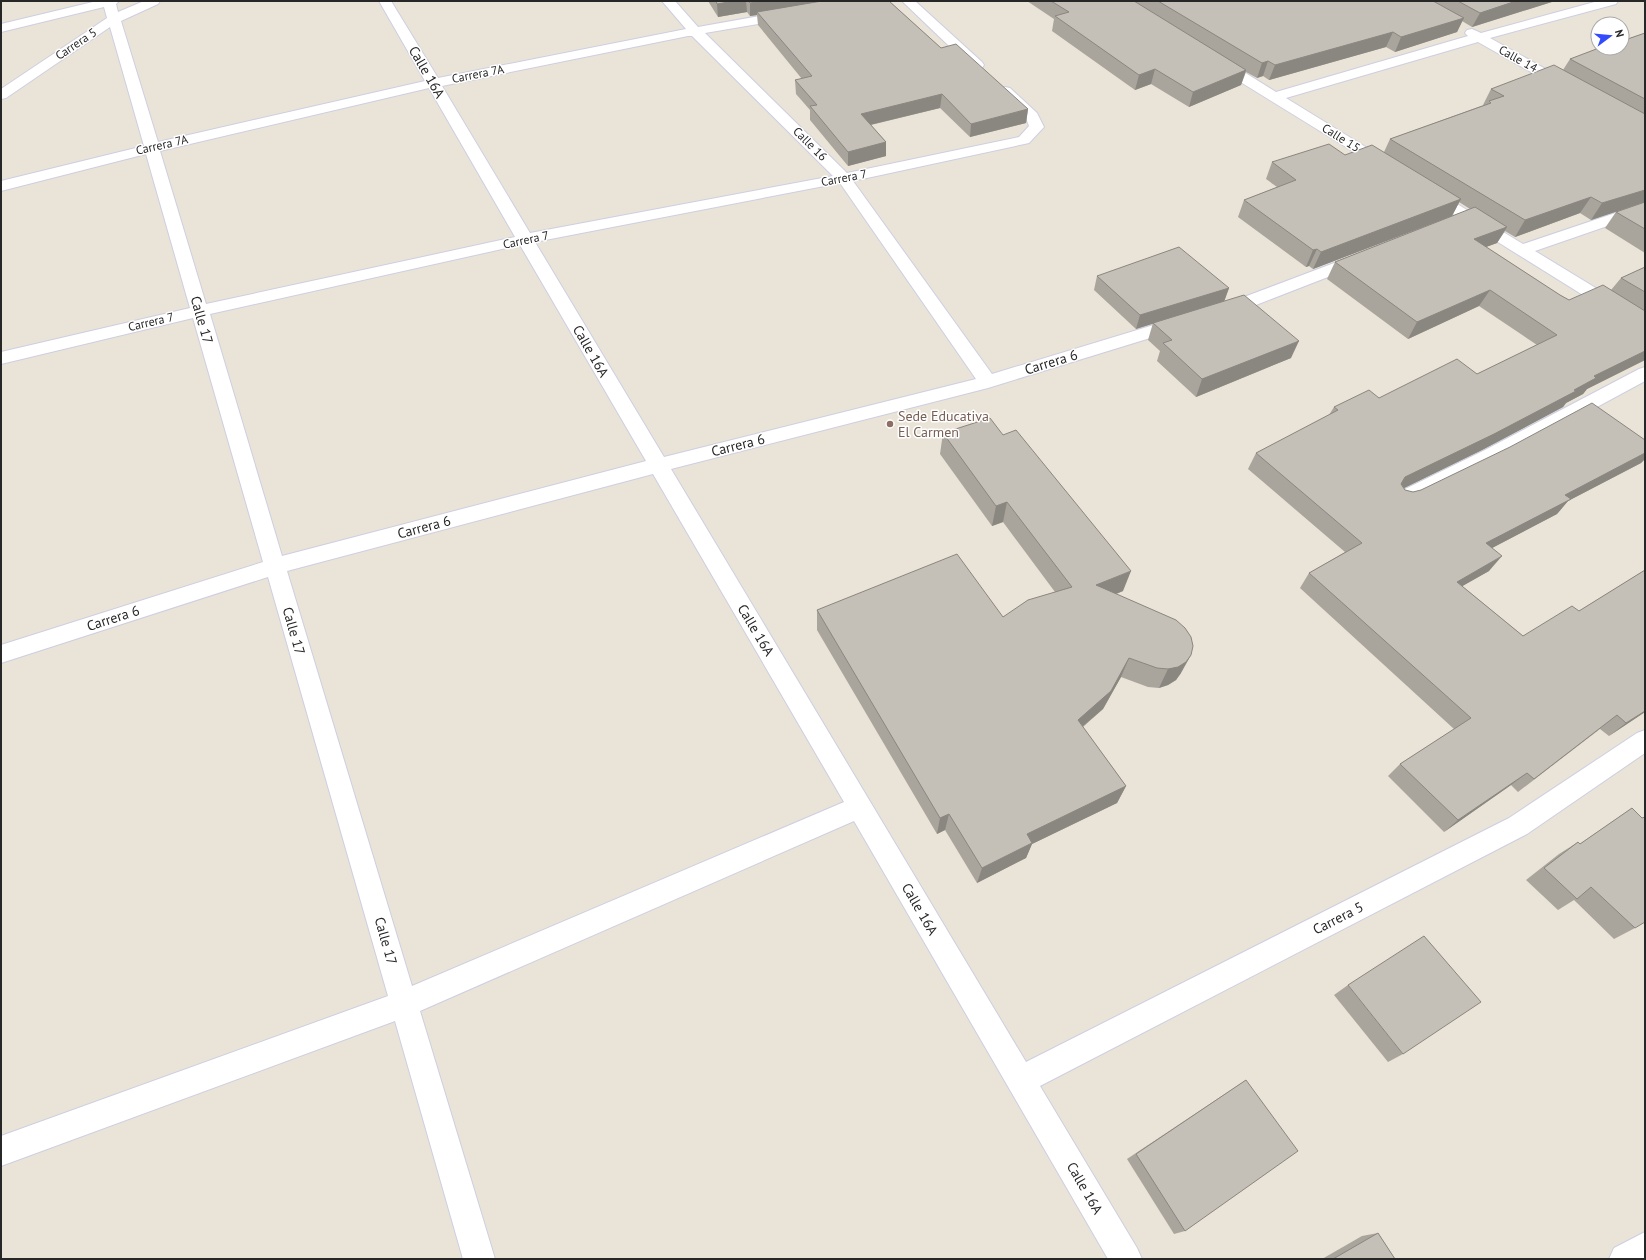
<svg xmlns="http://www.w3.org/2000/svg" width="1646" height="1260" font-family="'PT Sans',sans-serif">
	<rect width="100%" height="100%" fill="#eae3d7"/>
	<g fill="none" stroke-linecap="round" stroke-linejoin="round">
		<g stroke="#cdcfe1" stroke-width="2">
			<g id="street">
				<path d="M 97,1 L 119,1 L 116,4 L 118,12 L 144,1 L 160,1 L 158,4 L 121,21 L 158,142 L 425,81 L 379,1 L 391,1 L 438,78 L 686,29 L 662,1 L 675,1 L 698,27 L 787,11 L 792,12 L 793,15 L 792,18 L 787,19 L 705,33 L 847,173 L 1019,137 L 1029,126 L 1026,118 L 1000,94 L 998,91 L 1000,88 L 1005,87 L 1010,88 L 1037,113 L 1044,127 L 1029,143 L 853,181 L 992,374 L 1180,317 L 1186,319 L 1189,323 L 1186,327 L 988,388 L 671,469 L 1026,1062 L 1509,818 L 1637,733 L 1645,730 L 1645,753 L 1527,834 L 1040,1086 L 1137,1248 L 1142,1259 L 1108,1259 L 854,821 L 420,1011 L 495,1259 L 463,1259 L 395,1021 L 1,1166 L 1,1136 L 388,996 L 268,577 L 1,663 L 1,645 L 263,562 L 193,318 L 1,364 L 1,352 L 190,308 L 146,154 L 1,191 L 1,181 L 144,146 L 110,27 L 6,98 L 1,99 L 1,89 L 107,18 L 104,7 L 1,32 L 1,24 ZM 688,36 L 692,36 L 833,176 L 530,233 L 442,86 ZM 429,88 L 515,237 L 206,304 L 160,151 ZM 840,183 L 976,379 L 664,457 L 535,242 ZM 520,245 L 646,461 L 282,556 L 210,314 ZM 653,474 L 844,802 L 412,986 L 287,571 Z"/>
				<path d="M 902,1 L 915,1 L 982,62 L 984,65 L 982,68 L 972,68 Z"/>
				<path d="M 1598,1 L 1618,1 L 1616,4 L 1490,38 L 1569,82 L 1571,85 L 1569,88 L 1564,89 L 1559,88 L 1478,42 L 1286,98 L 1390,162 L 1392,165 L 1390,168 L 1385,169 L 1380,168 L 1213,65 L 1211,62 L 1213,59 L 1223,59 L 1276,92 L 1468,36 L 1465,33 L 1467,30 L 1472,29 L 1481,33 Z"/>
				<path d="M 1429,188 L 1434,190 L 1523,244 L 1645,203 L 1645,213 L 1535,251 L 1645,318 L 1645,332 L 1639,330 L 1424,196 L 1421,193 L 1424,190 Z"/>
				<path d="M 1358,254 L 1364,255 L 1366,259 L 1364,263 L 1256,305 L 1222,315 L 1216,314 L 1213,310 L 1216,306 L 1244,297 Z"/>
				<path d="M 1645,367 L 1645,381 L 1497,461 L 1415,501 L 1408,503 L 1401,501 L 1398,496 L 1401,491 L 1483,451 L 1639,369 Z"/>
				<path d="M 1645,1232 L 1645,1259 L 1609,1259 L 1614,1248 Z"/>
			</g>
		</g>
		<use href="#street" fill="#fff" fill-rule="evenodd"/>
	</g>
	<g fill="#a9a59d">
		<path d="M 708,1 L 889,1 L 941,48 L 1028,109 L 1026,123 L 970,137 L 940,108 L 871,125 L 886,142 L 886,156 L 848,166 L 810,120 L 810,110 L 796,94 L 795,80 L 802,79 L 758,25 L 757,15 L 750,16 L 747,12 L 718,17 Z"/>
		<path d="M 1027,1 L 1555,1 L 1472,27 L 1462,21 L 1457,32 L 1395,52 L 1386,47 L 1269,80 L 1263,76 L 1257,78 L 1246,72 L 1241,85 L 1189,107 L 1151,84 L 1135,90 L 1052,31 L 1054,19 Z"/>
		<path d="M 1645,33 L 1645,202 L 1591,220 L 1580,213 L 1515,237 L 1505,231 L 1497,243 L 1486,247 L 1560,295 L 1569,300 L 1611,290 L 1621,278 L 1645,267 L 1645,360 L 1587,389 L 1583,394 L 1566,403 L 1563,407 L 1482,450 L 1404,488 L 1405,490 L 1413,492 L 1645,440 L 1645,459 L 1641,463 L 1568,501 L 1557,514 L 1492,548 L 1489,571 L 1462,586 L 1523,636 L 1579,611 L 1645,570 L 1645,712 L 1609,736 L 1600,729 L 1518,792 L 1511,785 L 1444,832 L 1388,776 L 1400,764 L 1454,729 L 1300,588 L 1309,573 L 1345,552 L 1248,469 L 1256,453 L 1329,415 L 1334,407 L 1379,398 L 1477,374 L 1537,345 L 1479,306 L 1408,339 L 1327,279 L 1335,262 L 1470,209 L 1459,202 L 1452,216 L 1313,269 L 1309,266 L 1306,267 L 1238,217 L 1244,200 L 1277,187 L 1266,179 L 1272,162 L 1345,155 L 1384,152 L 1390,139 L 1484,105 L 1483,105 L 1491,89 L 1563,70 L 1570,59 Z"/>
		<path d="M 1645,202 L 1645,253 L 1605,228 L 1616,212 Z"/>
		<path d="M 1097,276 L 1229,288 L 1224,301 L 1291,358 L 1196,397 L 1157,361 L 1160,351 L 1148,340 L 1153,323 L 1136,329 L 1094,290 Z"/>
		<path d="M 943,433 L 1123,591 L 1116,594 L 1181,673 L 1176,680 L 1168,685 L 1159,688 L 1148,687 L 1121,677 L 1103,709 L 1083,727 L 1126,786 L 1117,803 L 1032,844 L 1026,858 L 977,883 L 945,830 L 937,834 L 817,630 L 817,610 L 1003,617 L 1055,592 L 1003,522 L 992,526 L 940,454 Z"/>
		<path d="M 1632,808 L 1635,928 L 1614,939 L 1574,900 L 1558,910 L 1526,880 L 1559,854 L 1578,842 L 1580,844 Z"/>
		<path d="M 1348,985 L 1403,1054 L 1388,1062 L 1334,995 Z"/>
		<path d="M 1246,1080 L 1185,1231 L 1174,1234 L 1127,1159 Z"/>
		<path d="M 1378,1233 L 1395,1259 L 1322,1259 L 1362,1236 Z"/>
	</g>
	<g fill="#8a8680">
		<path d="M 734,1 L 746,1 L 747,12 L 718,17 L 717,4 Z"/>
		<path d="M 761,1 L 835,1 L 757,12 L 757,15 L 750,16 L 750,3 Z"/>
		<path d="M 1516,1 L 1555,1 L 1472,27 L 1480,13 Z"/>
		<path d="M 1464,18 L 1457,32 L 1395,52 L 1401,37 Z"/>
		<path d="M 1393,32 L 1386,47 L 1269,80 L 1275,65 Z"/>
		<path d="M 1268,61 L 1263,76 L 1257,78 L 1262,63 Z"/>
		<path d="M 1155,69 L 1151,84 L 1135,90 L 1139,75 Z"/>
		<path d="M 1246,70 L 1241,85 L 1189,107 L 1193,92 Z"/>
		<path d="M 942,94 L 940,108 L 861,127 L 861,114 Z"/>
		<path d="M 1028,109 L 1026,123 L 970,137 L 971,124 Z"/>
		<path d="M 886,142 L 886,156 L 848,166 L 848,152 Z"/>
		<path d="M 1645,190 L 1645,202 L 1591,220 L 1602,203 Z"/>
		<path d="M 1591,197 L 1580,213 L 1515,237 L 1525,220 Z"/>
		<path d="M 1461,199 L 1452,216 L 1313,269 L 1321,252 Z"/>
		<path d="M 1507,227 L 1497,243 L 1464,255 L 1474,239 Z"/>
		<path d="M 1317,249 L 1309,266 L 1306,267 L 1313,250 Z"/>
		<path d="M 1229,288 L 1224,302 L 1136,329 L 1140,315 Z"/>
		<path d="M 1490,290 L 1479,306 L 1408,339 L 1417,322 Z"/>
		<path d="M 1299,341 L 1291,358 L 1196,397 L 1202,379 Z"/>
		<path d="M 1645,351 L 1645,360 L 1587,389 L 1583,394 L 1566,403 L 1563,407 L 1482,450 L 1394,493 L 1405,477 L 1574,390 L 1594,376 Z"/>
		<path d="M 1645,453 L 1645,459 L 1641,463 L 1568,501 L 1557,514 L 1473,558 L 1486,543 L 1565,495 Z"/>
		<path d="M 1007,502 L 1003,522 L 992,526 L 996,506 Z"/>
		<path d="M 1502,556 L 1489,571 L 1445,596 L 1457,582 Z"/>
		<path d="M 1131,571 L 1123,591 L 1089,605 L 1096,585 Z"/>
		<path d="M 1191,655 L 1181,673 L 1176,680 L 1168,685 L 1159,688 L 1168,669 Z"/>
		<path d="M 1129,658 L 1121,677 L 1103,709 L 1070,737 L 1078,720 Z"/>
		<path d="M 1645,711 L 1645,712 L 1609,736 L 1626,723 Z"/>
		<path d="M 1527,773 L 1511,785 L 1444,832 L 1458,820 Z"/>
		<path d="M 1126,786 L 1117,803 L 1032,844 L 1026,858 L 977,883 L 982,868 L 1027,834 Z"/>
		<path d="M 949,814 L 945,830 L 937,834 L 940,818 Z"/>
	</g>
	<g fill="#c5c0b7" stroke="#8a8680">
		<path d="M 716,1 L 734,1 L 717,4 Z"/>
		<path d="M 748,1 L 761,1 L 750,3 Z"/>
		<path d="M 822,1 L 889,1 L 941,48 L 956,44 L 1028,109 L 971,124 L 942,94 L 861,114 L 886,142 L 848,152 L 810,106 L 817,105 L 795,80 L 812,76 L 757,12 Z"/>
		<path d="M 1051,1 L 1134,1 L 1246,70 L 1193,92 L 1155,69 L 1139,75 L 1055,16 L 1069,12 Z"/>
		<path d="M 1158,1 L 1433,1 L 1464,18 L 1401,37 L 1393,32 L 1275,65 L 1268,61 L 1262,63 Z"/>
		<path d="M 1458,1 L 1516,1 L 1480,13 Z"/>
		<path d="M 1645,33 L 1645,99 L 1570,59 L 1599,48 L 1622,48 L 1622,41 Z"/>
		<path d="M 1554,65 L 1645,114 L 1645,190 L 1602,203 L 1591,197 L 1525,220 L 1390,139 L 1491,103 L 1489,101 L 1504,96 L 1491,89 Z"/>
		<path d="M 1329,144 L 1345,155 L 1372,145 L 1461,199 L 1321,252 L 1317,249 L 1313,250 L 1244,200 L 1296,180 L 1272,162 Z"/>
		<path d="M 1645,202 L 1645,229 L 1616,212 Z"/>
		<path d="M 1475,207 L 1507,227 L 1474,239 L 1560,295 L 1569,300 L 1603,285 L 1645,311 L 1645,351 L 1594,376 L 1596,378 L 1574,390 L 1576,391 L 1494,434 L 1405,477 L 1401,484 L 1405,490 L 1413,492 L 1421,490 L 1510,447 L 1592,403 L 1645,440 L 1645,453 L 1565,495 L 1571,499 L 1486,543 L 1502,556 L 1457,582 L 1523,636 L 1572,606 L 1579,611 L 1645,570 L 1645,711 L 1626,723 L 1617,715 L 1534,779 L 1527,773 L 1458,820 L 1400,764 L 1471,718 L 1309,573 L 1362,543 L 1256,453 L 1338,410 L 1334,407 L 1369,390 L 1379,398 L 1457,359 L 1477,374 L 1557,335 L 1490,290 L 1417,322 L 1335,262 Z"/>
		<path d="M 1179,247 L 1229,288 L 1140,315 L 1097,276 Z"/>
		<path d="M 1645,267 L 1645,292 L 1621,278 Z"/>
		<path d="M 1244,295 L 1299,341 L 1202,379 L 1163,343 L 1172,340 L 1153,323 Z"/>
		<path d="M 990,418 L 1003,435 L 1016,430 L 1131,571 L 1096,585 L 1176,620 L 1185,628 L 1191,637 L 1193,646 L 1191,655 L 1186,662 L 1178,667 L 1168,669 L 1157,668 L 1129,658 L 1111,691 L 1078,720 L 1126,786 L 1027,834 L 1032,843 L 982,868 L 949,814 L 940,818 L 817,610 L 957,554 L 1003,617 L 1028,600 L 1072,587 L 1007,502 L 996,506 L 943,433 Z"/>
		<path d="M 1632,808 L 1642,818 L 1645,817 L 1645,922 L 1635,928 L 1591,887 L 1577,899 L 1544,868 L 1578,842 L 1580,844 Z"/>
		<path d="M 1424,936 L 1481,1002 L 1403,1054 L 1348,985 Z"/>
		<path d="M 1246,1080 L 1298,1151 L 1185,1231 L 1136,1154 Z"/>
		<path d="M 1378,1233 L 1395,1259 L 1333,1259 Z"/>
	</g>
	<circle fill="#8d6e63" stroke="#fff" stroke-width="1.5" cx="890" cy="424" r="4"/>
	<g text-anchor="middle" stroke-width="3" stroke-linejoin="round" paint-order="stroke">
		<g font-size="12" fill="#272727" stroke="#fff">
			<text transform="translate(76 44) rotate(-34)" y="4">Carrera 5</text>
			<text transform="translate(1518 59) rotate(29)" y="4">Calle 14</text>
			<text transform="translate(478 74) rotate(-11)" y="4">Carrera 7A</text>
			<text transform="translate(1341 138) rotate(32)" y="4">Calle 15</text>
			<text transform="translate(810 144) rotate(45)" y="4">Calle 16</text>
			<text transform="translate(162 145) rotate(-13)" y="4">Carrera 7A</text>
			<text transform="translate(844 178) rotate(-11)" y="4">Carrera 7</text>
			<text transform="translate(526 240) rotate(-12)" y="4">Carrera 7</text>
			<text transform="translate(151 322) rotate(-13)" y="4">Carrera 7</text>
		</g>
		<g font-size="14" fill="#272727" stroke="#fff">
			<text transform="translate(427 72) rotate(60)" y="5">Calle 16A</text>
			<text transform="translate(202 320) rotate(74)" y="5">Calle 17</text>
			<text transform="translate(591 351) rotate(60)" y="5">Calle 16A</text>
			<text transform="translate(1051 362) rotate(-17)" y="5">Carrera 6</text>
			<text transform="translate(738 445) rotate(-14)" y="5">Carrera 6</text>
			<text transform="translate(424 527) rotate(-15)" y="5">Carrera 6</text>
			<text transform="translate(113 618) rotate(-18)" y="5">Carrera 6</text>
			<text transform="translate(756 630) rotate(59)" y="5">Calle 16A</text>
			<text transform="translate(294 631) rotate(74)" y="5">Calle 17</text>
			<text transform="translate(920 909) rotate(60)" y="5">Calle 16A</text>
			<text transform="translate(1338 918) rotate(-27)" y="5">Carrera 5</text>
			<text transform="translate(386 941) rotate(74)" y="5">Calle 17</text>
			<text transform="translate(1085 1188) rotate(60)" y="5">Calle 16A</text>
		</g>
		<g font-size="14" fill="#785e54" stroke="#fff" text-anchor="start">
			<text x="898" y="421">Sede Educativa<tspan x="898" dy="16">El Carmen</tspan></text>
		</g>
	</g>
	<rect width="1646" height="1260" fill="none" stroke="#272727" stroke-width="4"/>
	<g transform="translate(1610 36) rotate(74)"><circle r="19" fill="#ffffff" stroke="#a9a9a9"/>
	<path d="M0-3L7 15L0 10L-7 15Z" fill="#334bfc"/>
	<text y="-6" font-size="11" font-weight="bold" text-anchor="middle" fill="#272727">N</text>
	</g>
</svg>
